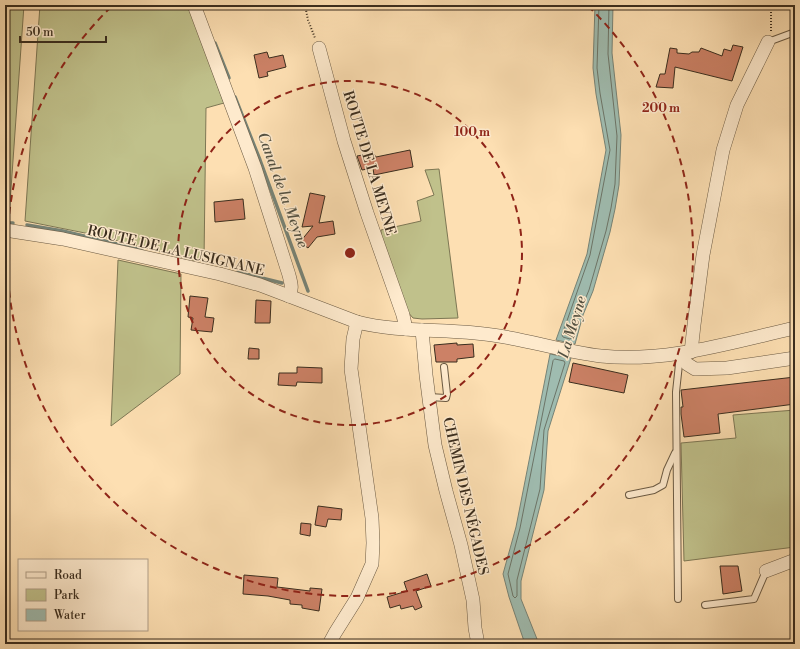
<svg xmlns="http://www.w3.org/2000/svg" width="800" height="649" font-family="'Libre Bodoni',serif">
	<rect width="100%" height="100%" fill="#fddfb2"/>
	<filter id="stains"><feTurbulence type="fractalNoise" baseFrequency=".005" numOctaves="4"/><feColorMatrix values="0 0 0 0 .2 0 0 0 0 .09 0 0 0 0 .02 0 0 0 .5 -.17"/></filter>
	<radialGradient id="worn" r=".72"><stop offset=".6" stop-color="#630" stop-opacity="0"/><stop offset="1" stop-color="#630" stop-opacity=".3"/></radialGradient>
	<g fill="#c0c18b" stroke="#7d7754">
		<path d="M 5,5 L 24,5 L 9,217 L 5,217 Z"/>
		<path d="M 40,5 L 188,5 L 224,103 L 206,108 L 204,261 L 191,260 L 100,236 L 25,221 Z"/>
		<path d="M 439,169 L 458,318 L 422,319 L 413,318 L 407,311 L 381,237 L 381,230 L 421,221 L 417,201 L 434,195 L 425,170 Z"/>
		<path d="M 118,260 L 181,274 L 180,374 L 111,426 Z"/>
		<path d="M 795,410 L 795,547 L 684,561 L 681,443 L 736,438 L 733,415 Z"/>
	</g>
	<g fill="#9fbcb0" stroke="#778376">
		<path d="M 595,5 L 613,5 L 612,53 L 621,135 L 619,185 L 615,209 L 610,232 L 593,291 L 583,315 L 575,344 L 556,340 L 587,254 L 606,150 L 596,94 L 593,68 Z"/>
		<path d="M 550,354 L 571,358 L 548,431 L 544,490 L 521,581 L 521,599 L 539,644 L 525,644 L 509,597 L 503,574 L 516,527 Z"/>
	</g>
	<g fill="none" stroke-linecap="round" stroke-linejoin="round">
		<g stroke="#6c7467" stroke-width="1">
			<path d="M 599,5 L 597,68 L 600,93 L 610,150 L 590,255 L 562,335 L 563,337 L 570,339 L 573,337 L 579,314 L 589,290 L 606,231 L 611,208 L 615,184 L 617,136 L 608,54 L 609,5"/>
			<path d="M 555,359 L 564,361 L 565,363 L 544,430 L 540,489 L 517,580 L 517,596 L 515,598 L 513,596 L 508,574 L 520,528 L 553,361 Z"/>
		</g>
		<g stroke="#778376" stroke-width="3.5">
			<path d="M 215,43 L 229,78"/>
			<path d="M 235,97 L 260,160 L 308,291"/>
			<path d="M 5,223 L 13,223"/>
			<path d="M 27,225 L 63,231 L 142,250"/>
			<path d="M 238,272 L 282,283"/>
		</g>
	</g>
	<g fill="#cc8166" stroke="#3a2d1e">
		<path d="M 733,45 L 743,47 L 732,81 L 675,67 L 673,88 L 656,87 L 660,74 L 665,74 L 670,48 L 677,49 L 677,53 L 689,54 L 692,52 L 699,52 L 701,48 L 722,56 L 724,49 L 731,51 Z"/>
		<path d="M 267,52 L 269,58 L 283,55 L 286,67 L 267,72 L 268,76 L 259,78 L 254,55 Z"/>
		<path d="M 410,150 L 413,167 L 374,175 L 373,168 L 362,170 L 357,156 L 373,153 L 376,157 Z"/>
		<path d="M 310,193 L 325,196 L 319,223 L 333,221 L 335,234 L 317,237 L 308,248 L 300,242 L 313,226 L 302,227 Z"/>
		<path d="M 243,199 L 245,219 L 215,222 L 214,202 Z"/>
		<path d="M 190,296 L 208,298 L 205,317 L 214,318 L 212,332 L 191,330 L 193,318 L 188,317 Z"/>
		<path d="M 256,300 L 271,301 L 270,323 L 255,323 Z"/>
		<path d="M 457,343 L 457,345 L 473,344 L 474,357 L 457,359 L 457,362 L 436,362 L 434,345 Z"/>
		<path d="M 249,348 L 259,349 L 259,359 L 248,359 Z"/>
		<path d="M 573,363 L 628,375 L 624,393 L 569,382 Z"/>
		<path d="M 297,367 L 322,368 L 322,383 L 297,382 L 296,386 L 278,385 L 279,373 L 297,373 Z"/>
		<path d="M 795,377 L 795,404 L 718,414 L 720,433 L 684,437 L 681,414 L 681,407 L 683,407 L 681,390 Z"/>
		<path d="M 318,506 L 342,509 L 341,520 L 328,519 L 326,527 L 315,525 Z"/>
		<path d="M 301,523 L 311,524 L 310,536 L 300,534 Z"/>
		<path d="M 720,566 L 738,566 L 742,591 L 723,594 Z"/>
		<path d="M 427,574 L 431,586 L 416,591 L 422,607 L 415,610 L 413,606 L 401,609 L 400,605 L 390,608 L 387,597 L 407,591 L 404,582 Z"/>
		<path d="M 244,575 L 278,578 L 277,587 L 310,591 L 310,588 L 322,589 L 319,611 L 302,608 L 302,605 L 290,604 L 290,600 L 268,596 L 243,594 Z"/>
	</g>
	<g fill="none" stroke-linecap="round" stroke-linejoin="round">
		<g stroke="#6b5a43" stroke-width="8">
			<g id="lane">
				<path d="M 768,42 L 795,32"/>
				<path d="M 429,397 L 446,398 L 447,394 L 444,367"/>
				<path d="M 629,495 L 654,490 L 663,485 L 667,470 L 675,453"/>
				<path d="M 678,599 L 676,392 L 680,355"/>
				<path d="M 705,605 L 754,599 L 766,571"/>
			</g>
		</g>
		<g stroke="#6b5a43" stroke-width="14">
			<g id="street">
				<path d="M 194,5 L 255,168 L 289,275 C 291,283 293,289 289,296"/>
				<path d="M 319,48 L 344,141 L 367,213 L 403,315 L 406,329"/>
				<path d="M 5,230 L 63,239 L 220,274 L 260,285 L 357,322 C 396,332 436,329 475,333 C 518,336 558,351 601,356 C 666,363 732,342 795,328"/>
				<path d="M 422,330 L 426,375 L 435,445 L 446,491 L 461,545 L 473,600 L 475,628 L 478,644"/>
				<path d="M 691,352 L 694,325 L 703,255 L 723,150 L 737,105 L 768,42"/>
				<path d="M 680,354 L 687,364 L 695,369 L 727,368 L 795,358"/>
				<path d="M 766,571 L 795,560"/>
				<path d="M 329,644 L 335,633 L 357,598 L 372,564 L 373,543 L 372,518 L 351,369 L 353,339 L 357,322"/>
			</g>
		</g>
		<g stroke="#3a2d1e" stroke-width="2" stroke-dasharray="1 2" stroke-linecap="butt">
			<path d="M 305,5 L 308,20 L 315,38"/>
			<path d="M 771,31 L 771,5"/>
		</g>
		<use href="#lane" stroke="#feeacd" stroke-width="6"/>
		<use href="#street" stroke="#feeacd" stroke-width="13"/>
	</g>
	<g fill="none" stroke="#8f2418" stroke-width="2" stroke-dasharray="7 5">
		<circle cx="350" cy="253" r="172"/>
		<path d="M588 6A343 343 0 1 1 112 6"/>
	</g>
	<g text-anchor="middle" stroke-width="3" stroke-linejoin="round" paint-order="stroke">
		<g font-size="14" fill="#3a2d1e" stroke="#feeacd">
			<text transform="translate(370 163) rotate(73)" y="5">ROUTE DE LA MEYNE</text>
			<text transform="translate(176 250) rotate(13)" y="5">ROUTE DE LA LUSIGNANE</text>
			<text transform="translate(466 496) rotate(77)" y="5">CHEMIN DES NÉGADES</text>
		</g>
		<g font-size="15" font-style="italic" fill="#535142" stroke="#feeacd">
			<text transform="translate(283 190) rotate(70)" y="5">Canal de la Meyne</text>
			<text transform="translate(572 327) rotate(-73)" y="5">La Meyne</text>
		</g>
	</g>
	<circle cx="350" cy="253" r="6" fill="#8f2418" stroke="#feeacd" stroke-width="2"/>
	<g font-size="12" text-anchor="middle" font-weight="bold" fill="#8f2418" stroke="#feeacd" stroke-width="3" stroke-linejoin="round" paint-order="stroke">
		<text x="661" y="112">200 m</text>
		<text x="472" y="136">100 m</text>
	</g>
	<rect width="800" height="649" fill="none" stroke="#fddfb2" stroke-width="20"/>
	<rect x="6" y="6" width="788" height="637" fill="none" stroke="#3a2d1e" stroke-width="2"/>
	<rect x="10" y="10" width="780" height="629" fill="none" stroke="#3a2d1e"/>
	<rect x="18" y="559" width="130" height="72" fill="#feeacd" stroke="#b09e87"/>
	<rect x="26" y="572" width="20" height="6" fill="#feeacd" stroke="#b09e87"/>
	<text x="54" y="579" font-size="12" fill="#3a2d1e">Road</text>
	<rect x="26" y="589" width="20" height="12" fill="#c0c18b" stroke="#b09e87"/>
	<text x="54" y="599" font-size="12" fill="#3a2d1e">Park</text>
	<rect x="26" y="609" width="20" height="12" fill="#9fbcb0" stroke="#b09e87"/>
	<text x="54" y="619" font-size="12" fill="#3a2d1e">Water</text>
	<path d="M20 36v6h86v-6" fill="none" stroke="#3a2d1e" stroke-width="2"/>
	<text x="26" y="36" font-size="12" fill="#3a2d1e" stroke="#feeacd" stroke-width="3" paint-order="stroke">50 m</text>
	<rect width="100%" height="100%" filter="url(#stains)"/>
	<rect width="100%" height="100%" fill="url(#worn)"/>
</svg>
